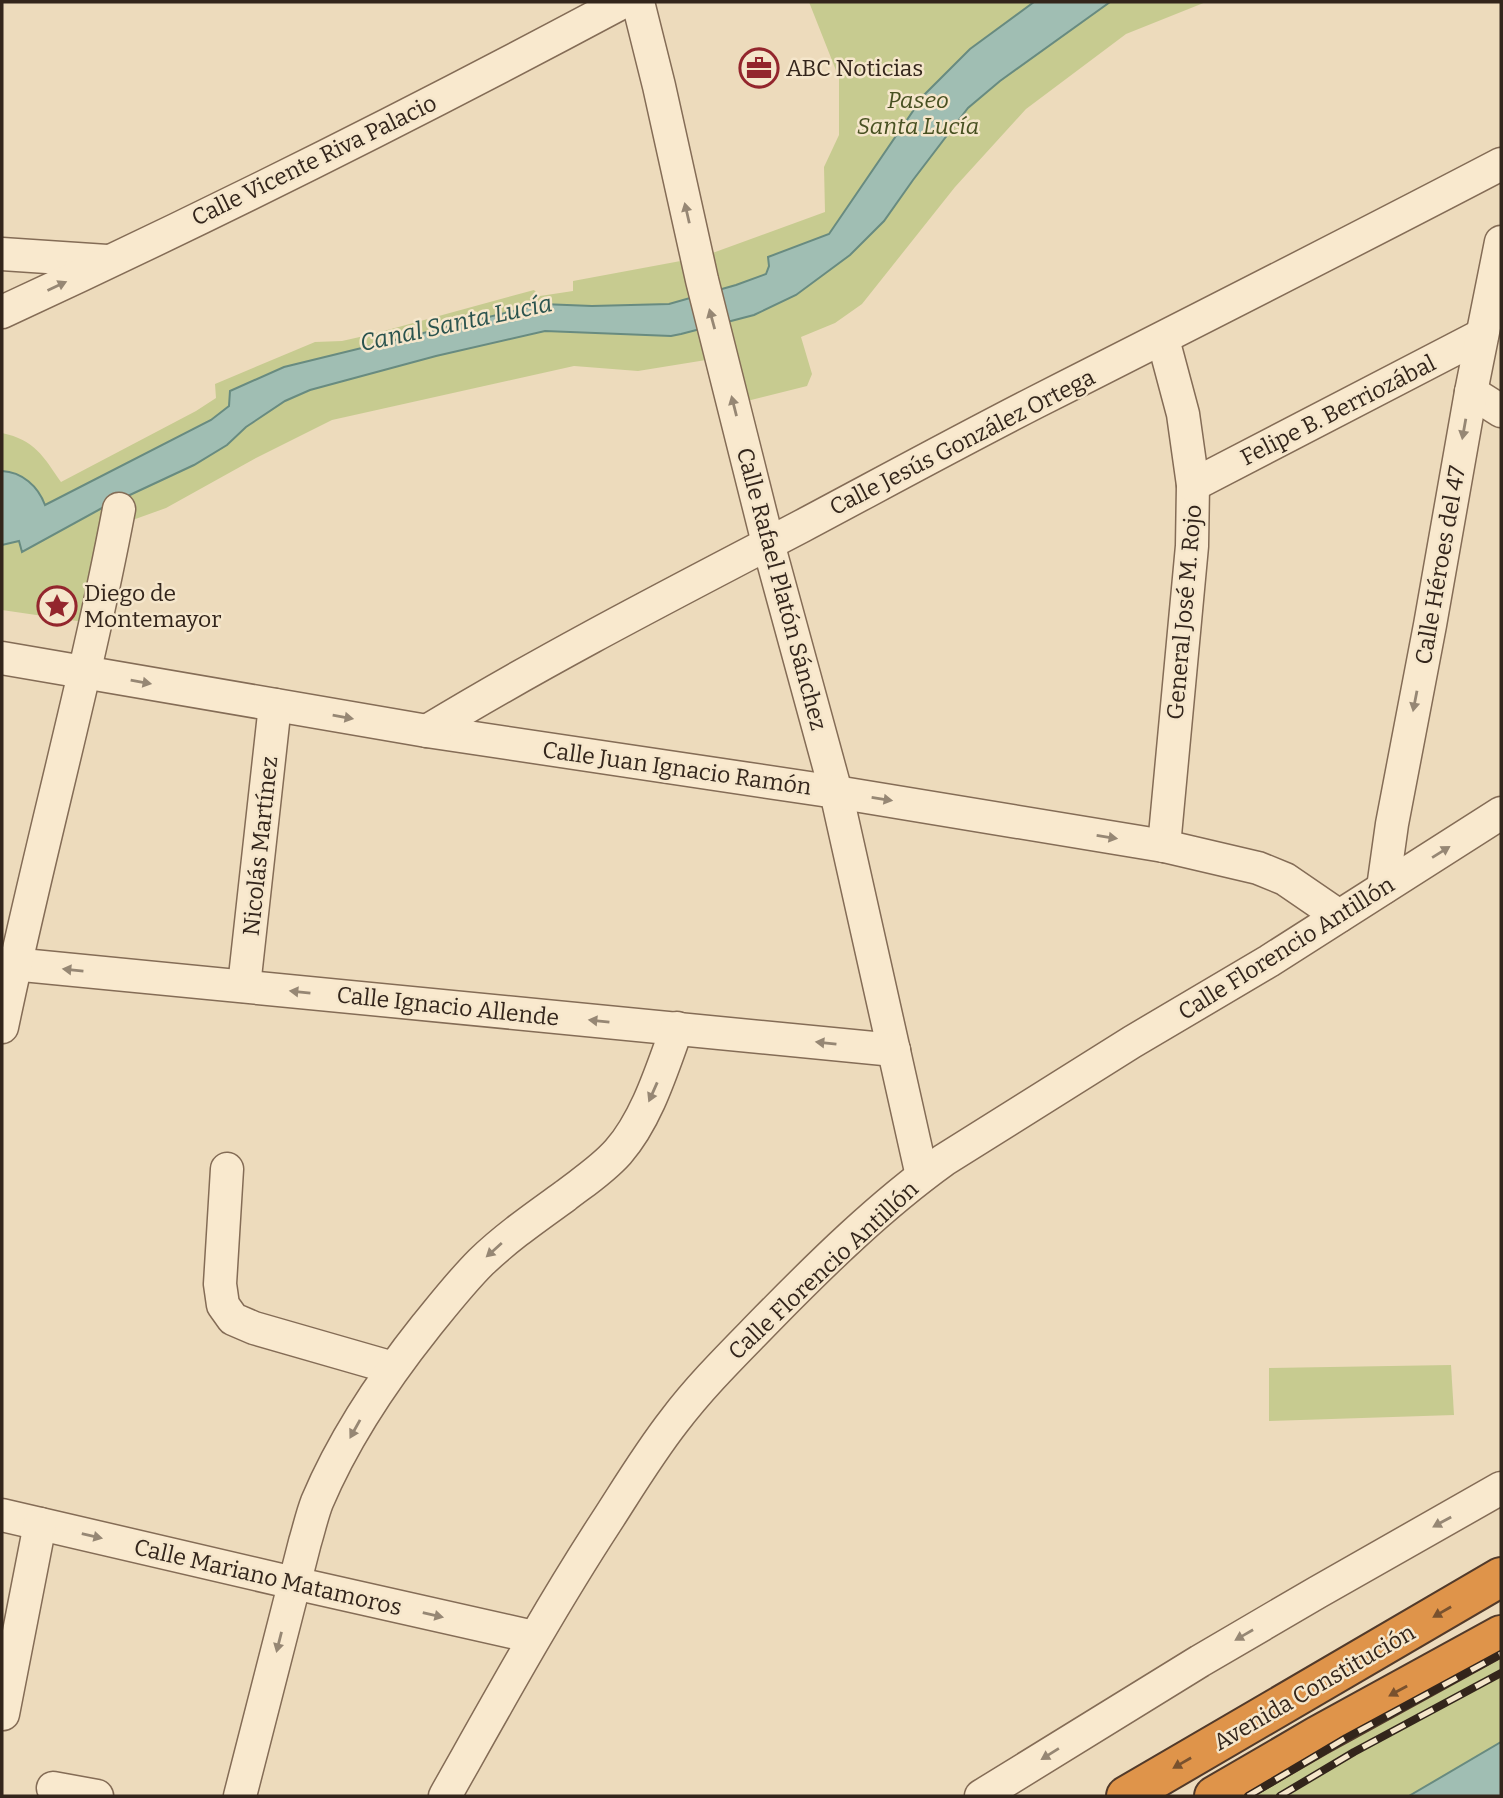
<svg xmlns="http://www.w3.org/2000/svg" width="1503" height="1798" font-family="Bitter,serif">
	<rect width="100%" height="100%" fill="#eddbbc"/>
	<g fill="#c7cb90">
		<path d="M 809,2 L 1206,2 L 1126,34 L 1026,109 L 955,187 L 862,304 L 835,323 L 801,337 L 812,374 L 807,386 L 747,401 L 732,358 L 706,360 L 638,371 L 574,366 L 332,420 L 256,458 L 166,508 L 102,531 L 84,622 L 2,610 L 2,433 C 35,440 43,456 61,482 L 196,411 L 216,398 L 215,384 L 315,342 L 342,341 L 373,334 L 534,290 L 540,296 L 573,291 L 573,281 L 686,260 L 707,255 L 825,212 L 824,167 L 839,135 L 839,78 Z"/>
		<path d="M 1451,1365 L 1454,1415 L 1269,1421 L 1269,1368 Z"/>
		<path d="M 1501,1651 L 1501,1796 L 1239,1796 Z"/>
	</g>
	<g fill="#a0beb3" stroke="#688b80" stroke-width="2">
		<path d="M 1034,2 L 1110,2 L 1000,81 L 968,108 L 913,180 L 884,221 L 850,255 L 796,295 L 754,315 L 681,334 L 671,336 L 545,331 L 436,356 L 310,390 L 285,401 L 246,427 L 227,445 L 194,465 L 102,508 L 22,552 L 19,541 L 2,545 L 2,471 C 22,472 38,486 45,505 L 211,420 L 229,406 L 230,391 L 284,367 L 542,304 L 592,306 L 669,304 L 736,285 L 766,274 L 769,266 L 768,257 L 829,234 L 924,95 L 970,49 Z"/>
		<path d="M 1501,1742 L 1501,1796 L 1409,1796 Z"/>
	</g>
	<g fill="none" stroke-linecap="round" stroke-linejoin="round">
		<g stroke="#846c56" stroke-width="35">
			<g id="minor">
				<path d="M 638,2 L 659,86 L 702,280 L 768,543 L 836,792 L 922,1176"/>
				<path d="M 2,254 L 107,261"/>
				<path d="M 2,312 C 212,215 419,111 623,2"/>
				<path d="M 1163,339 L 1183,414 L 1193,485 L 1192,546 L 1164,846"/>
				<path d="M 1471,392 L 1501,411"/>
				<path d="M 1193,485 L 1482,335"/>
				<path d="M 2,658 L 427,731 L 836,792 L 1164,846 L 1258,868 L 1285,879 L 1339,916"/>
				<path d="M 427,731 C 549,657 676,592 802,526 C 879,485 956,443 1034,403 C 1190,324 1346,245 1501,164"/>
				<path d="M 1383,888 L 1392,824 L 1430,625 L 1471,392 L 1501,242"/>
				<path d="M 2,963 L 894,1050"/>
				<path d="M 244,986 L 275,705"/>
				<path d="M 2,1027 C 38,854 86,683 119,509"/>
				<path d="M 227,1169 L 220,1284 L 223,1305 L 233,1319 L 254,1328 L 393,1368"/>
				<path d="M 2,1515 L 294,1583 L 534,1637"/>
				<path d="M 3,1714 L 40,1524"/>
				<path d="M 53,1788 L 97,1796"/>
				<path d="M 240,1796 L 305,1542 C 309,1529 312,1515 317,1502 C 344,1438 383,1380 426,1326 C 444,1304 461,1282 481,1262 C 507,1237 536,1217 565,1196 C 583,1182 602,1170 618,1152 C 647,1119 662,1069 677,1028"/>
				<path d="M 445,1796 C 497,1704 548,1611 606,1522 C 628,1488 649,1453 674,1421 C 702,1384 735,1352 767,1319 C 822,1263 880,1206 944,1160 L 1132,1042 L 1269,961 L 1501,813"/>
				<path d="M 981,1796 L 1200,1661 L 1318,1592 L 1501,1488"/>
			</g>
		</g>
		<g stroke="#523a2a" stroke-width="42">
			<g id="highway">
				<path d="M 1126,1796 L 1501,1577"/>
				<path d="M 1214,1796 L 1317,1736 L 1501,1635"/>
			</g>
		</g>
		<use href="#minor" stroke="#f9e9ce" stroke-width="32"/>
		<use href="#highway" stroke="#df944a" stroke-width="38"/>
		<g stroke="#33251b" stroke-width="8">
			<g id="rail">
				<path d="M 1248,1796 L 1346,1738 L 1501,1654"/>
				<path d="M 1280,1796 L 1354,1752 L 1501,1673"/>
			</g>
		</g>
		<use href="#rail" stroke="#f5e6cb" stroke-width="5" stroke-dasharray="16" stroke-linecap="butt"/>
	</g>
	<defs><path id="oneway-solid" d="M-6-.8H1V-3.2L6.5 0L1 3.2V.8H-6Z" transform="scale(1.75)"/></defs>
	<g fill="#968774">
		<use href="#oneway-solid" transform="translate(687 213) rotate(-103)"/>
		<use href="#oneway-solid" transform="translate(57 286) rotate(-25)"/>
		<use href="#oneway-solid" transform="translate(712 319) rotate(-105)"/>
		<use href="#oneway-solid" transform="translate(734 406) rotate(-104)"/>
		<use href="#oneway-solid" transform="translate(1464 429) rotate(100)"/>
		<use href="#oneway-solid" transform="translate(141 682) rotate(10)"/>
		<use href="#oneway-solid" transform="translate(1415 701) rotate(101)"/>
		<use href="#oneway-solid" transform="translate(343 717) rotate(10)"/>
		<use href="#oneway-solid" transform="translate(882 799) rotate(9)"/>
		<use href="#oneway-solid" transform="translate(1107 837) rotate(9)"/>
		<use href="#oneway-solid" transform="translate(1441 852) rotate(-32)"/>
		<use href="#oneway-solid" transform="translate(73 970) rotate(-174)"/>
		<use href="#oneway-solid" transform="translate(300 992) rotate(-174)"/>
		<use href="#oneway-solid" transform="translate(599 1021) rotate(-174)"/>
		<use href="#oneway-solid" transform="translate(826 1043) rotate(-174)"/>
		<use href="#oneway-solid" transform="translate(653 1092) rotate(114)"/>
		<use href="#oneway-solid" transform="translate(494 1250) rotate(138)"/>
		<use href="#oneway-solid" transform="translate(355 1429) rotate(119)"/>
		<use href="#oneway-solid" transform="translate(1442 1522) rotate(151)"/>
		<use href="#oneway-solid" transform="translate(92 1536) rotate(13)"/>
		<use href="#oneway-solid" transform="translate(433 1615) rotate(13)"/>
		<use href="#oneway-solid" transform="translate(1244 1635) rotate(150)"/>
		<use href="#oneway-solid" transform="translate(279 1642) rotate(104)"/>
		<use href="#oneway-solid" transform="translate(1050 1754) rotate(148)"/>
	</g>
	<g fill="#78512e">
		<use href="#oneway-solid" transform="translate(1442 1612) rotate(150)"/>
		<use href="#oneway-solid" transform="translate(1398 1691) rotate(151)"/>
		<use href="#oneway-solid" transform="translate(1182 1763) rotate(150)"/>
	</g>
	<defs>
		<g id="office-ring" transform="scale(2.0125)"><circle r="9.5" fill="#f5e6cb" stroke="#93262d" stroke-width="1.5"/><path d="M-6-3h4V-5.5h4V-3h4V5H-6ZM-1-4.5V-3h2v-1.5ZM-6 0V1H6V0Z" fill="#93262d"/></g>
		<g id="sight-ring" transform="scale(2.0125)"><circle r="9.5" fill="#f5e6cb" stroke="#93262d" stroke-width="1.5"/><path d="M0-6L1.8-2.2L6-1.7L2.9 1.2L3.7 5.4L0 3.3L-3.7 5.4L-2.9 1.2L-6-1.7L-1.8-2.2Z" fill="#93262d"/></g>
	</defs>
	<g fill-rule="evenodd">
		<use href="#office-ring" x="759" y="68"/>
		<use href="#sight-ring" x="57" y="606"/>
	</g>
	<g text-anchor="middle" stroke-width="5" stroke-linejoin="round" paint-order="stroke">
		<g font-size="23" fill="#33251b" stroke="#f5e6cb" text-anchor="start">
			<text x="786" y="76">ABC Noticias</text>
			<text x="84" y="601">Diego de<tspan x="84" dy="26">Montemayor</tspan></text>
		</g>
		<g font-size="23" font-style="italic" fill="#475021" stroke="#f5e6cb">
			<text x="918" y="108">Paseo<tspan x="918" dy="26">Santa Lucía</tspan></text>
		</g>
		<g font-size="23" fill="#33251b" stroke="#f5e6cb">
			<text transform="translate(314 160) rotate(-26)" y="8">Calle Vicente Riva Palacio</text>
			<text transform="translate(1338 410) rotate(-27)" y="8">Felipe B. Berriozábal</text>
			<text transform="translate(962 442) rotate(-27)" y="8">Calle Jesús González Ortega</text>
			<text transform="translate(1440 565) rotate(-80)" y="8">Calle Héroes del 47</text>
			<text transform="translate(782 589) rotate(75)" y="8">Calle Rafael Platón Sánchez</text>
			<text transform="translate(1184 612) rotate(-85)" y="8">General José M. Rojo</text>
			<text transform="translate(677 768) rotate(8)" y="8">Calle Juan Ignacio Ramón</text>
			<text transform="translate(260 846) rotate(-84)" y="8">Nicolás Martínez</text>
			<text transform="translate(1286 948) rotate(-32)" y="8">Calle Florencio Antillón</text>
			<text transform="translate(448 1006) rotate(6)" y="8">Calle Ignacio Allende</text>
			<text transform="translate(823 1270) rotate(-43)" y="8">Calle Florencio Antillón</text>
			<text transform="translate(268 1577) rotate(13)" y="8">Calle Mariano Matamoros</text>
			<text transform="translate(1314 1687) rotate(-30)" y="8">Avenida Constitución</text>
		</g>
		<g font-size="24" font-style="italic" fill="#2a534e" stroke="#f5e6cb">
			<text transform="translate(456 323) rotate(-12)" y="8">Canal Santa Lucía</text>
		</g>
	</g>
	<rect width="1503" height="1798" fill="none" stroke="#33251b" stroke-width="7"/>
</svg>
